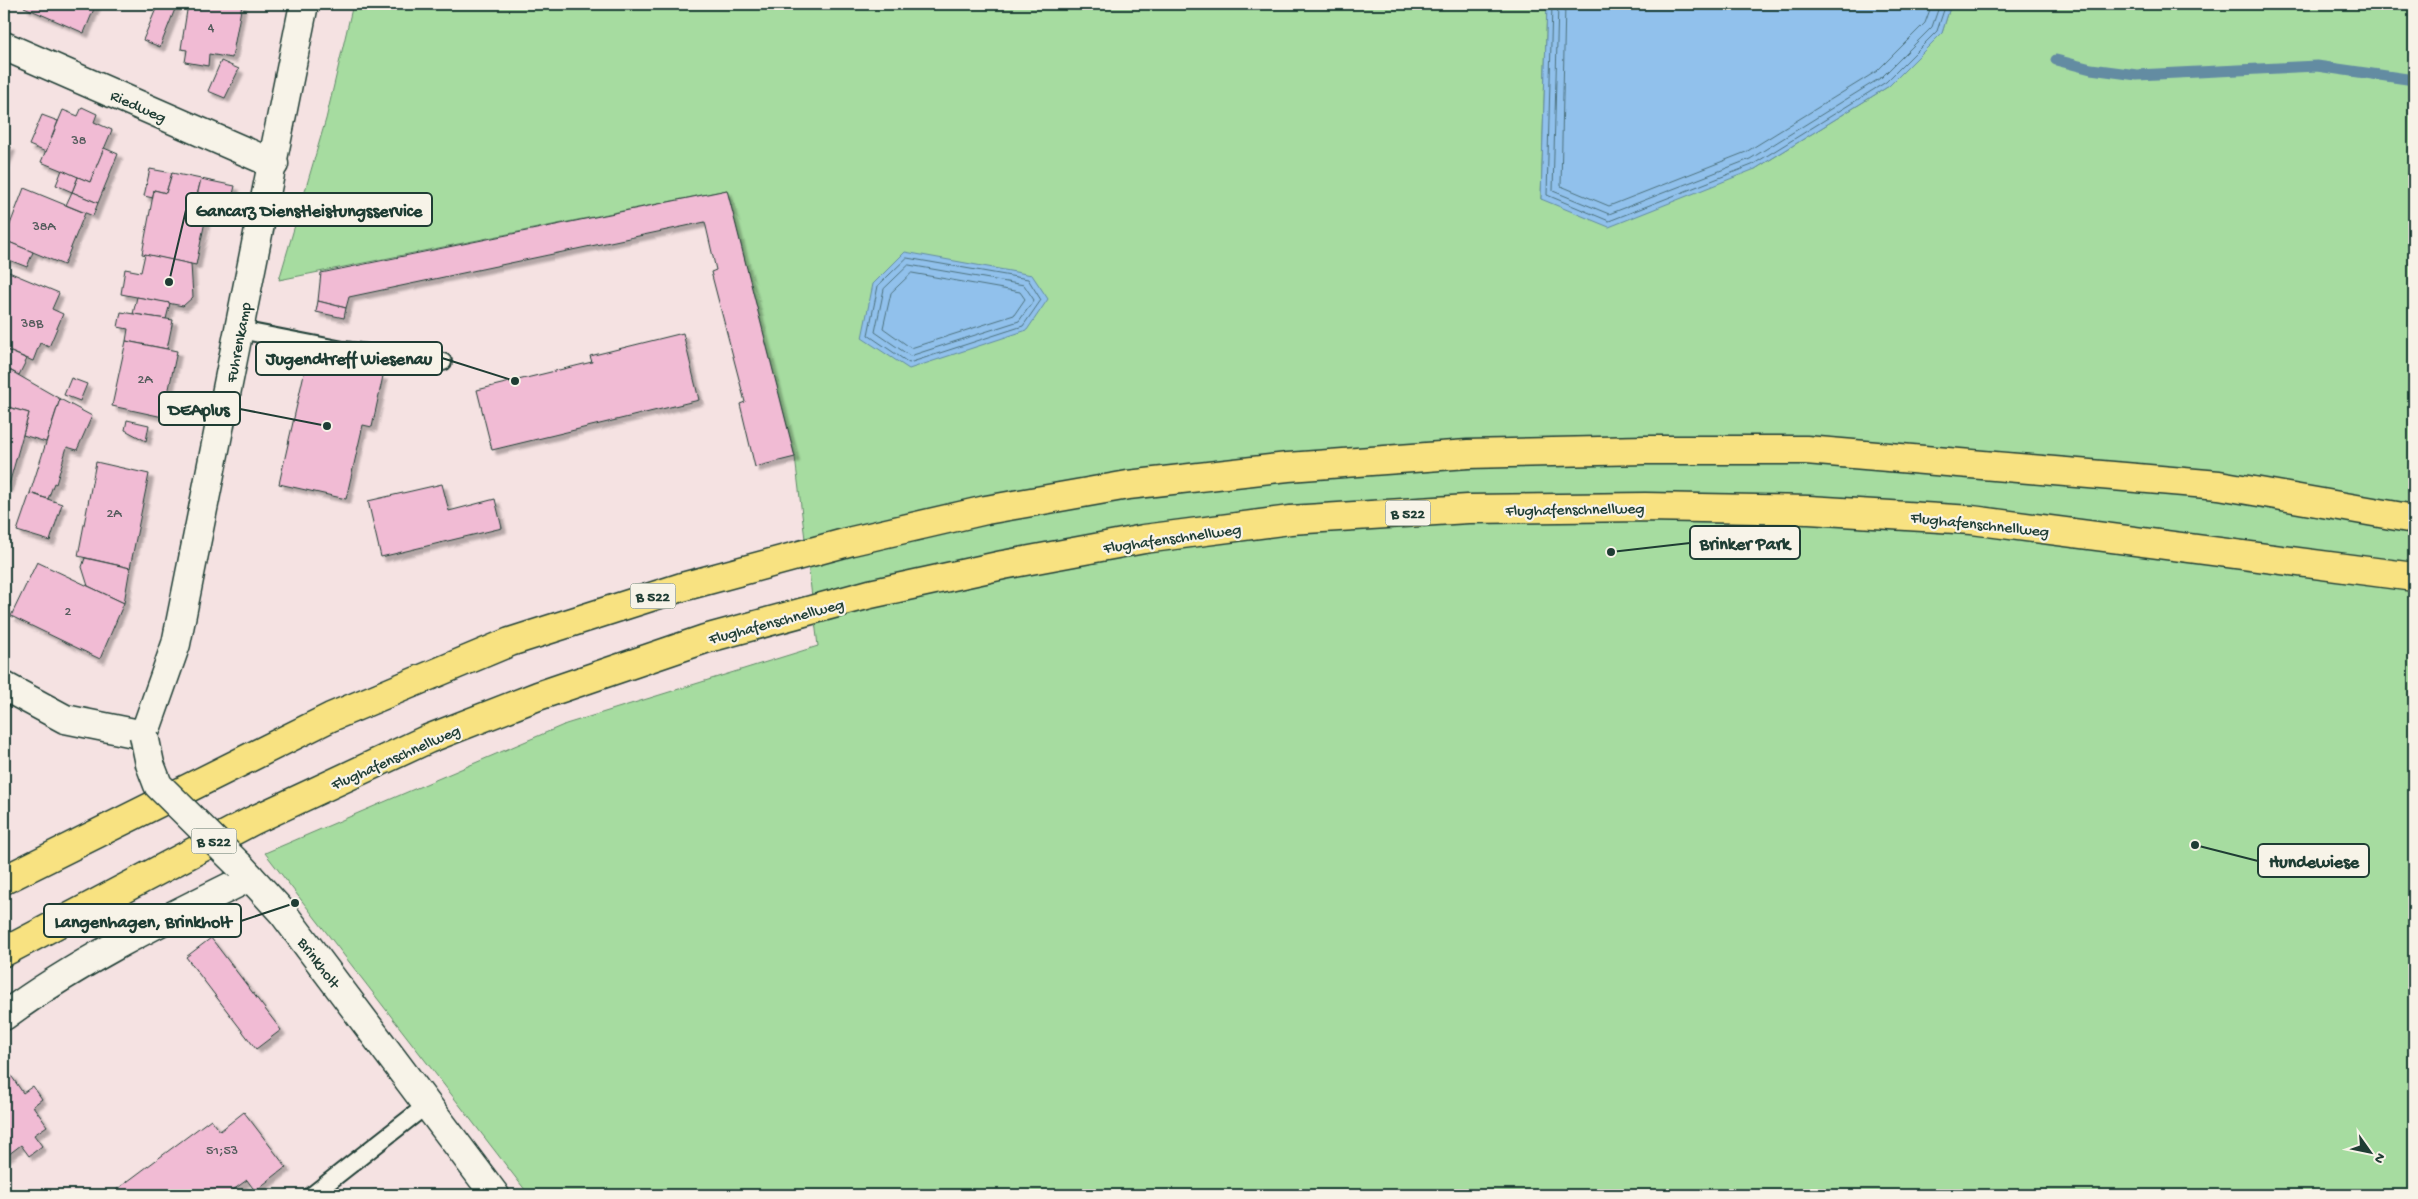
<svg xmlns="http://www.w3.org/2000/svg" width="2418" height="1199" font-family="'Gochi Hand',sans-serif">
	<defs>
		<filter id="shadow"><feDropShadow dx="4.5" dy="4.5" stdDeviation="1" flood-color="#0004"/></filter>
	</defs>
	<rect width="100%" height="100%" fill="#f5e2e2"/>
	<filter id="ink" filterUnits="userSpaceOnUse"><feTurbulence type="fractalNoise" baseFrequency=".02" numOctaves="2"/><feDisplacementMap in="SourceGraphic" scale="10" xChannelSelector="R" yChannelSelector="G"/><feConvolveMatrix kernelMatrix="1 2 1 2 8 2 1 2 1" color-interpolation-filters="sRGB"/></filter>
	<g filter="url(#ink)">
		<path fill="#a6dca0" stroke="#628c6a" d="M 353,4 L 1547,4 L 1541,199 L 1755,169 L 1889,86 L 1942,33 L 1951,4 L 2414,4 L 2414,1195 L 529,1195 L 265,853 L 566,724 L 818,646 L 795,457 L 727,190 L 279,280 L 326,119 Z"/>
		<g fill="#91c1ec" stroke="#638ca2">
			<path d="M 1547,4 L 1951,4 L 1942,33 L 1889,86 L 1755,169 L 1609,227 L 1541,199 Z"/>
			<path d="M 905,252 L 1032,275 L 1048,299 L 1027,330 L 909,369 L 862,338 L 873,284 Z"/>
		</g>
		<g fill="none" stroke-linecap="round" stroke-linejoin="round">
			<g stroke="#4d727e" stroke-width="1">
				<path d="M 1552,4 L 1547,195 L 1609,221 L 1752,165 L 1886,82 L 1937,31 L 1946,4"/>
				<path d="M 1558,4 L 1553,191 L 1609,214 L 1750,159 L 1882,77 L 1932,27 L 1940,4"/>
				<path d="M 1565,4 L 1561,186 L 1609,206 L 1746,152 L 1877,71 L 1925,23 L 1932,4"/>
				<path d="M 907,258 L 1028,279 L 1041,300 L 1023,326 L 909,363 L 868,335 L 878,286 Z"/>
				<path d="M 909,265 L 1024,285 L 1034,300 L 1019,321 L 910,356 L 875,332 L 884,289 Z"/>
				<path d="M 912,273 L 1020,292 L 1025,299 L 1014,315 L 911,348 L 883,328 L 891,293 Z"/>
			</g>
			<path stroke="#638ca2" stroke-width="11" d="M 2056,60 L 2091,69 L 2137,75 L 2317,66 L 2414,80"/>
		</g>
		<g fill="#f1bbd4" stroke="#1f3d34" filter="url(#shadow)">
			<path d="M 26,4 L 96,4 L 84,33 L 24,7 Z"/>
			<path d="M 158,4 L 177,4 L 160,47 L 143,40 Z"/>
			<path d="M 188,4 L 242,4 L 232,58 L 209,54 L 208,66 L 185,62 L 187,50 L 181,49 Z"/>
			<path d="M 221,61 L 239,69 L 225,98 L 208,91 Z"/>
			<path d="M 82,107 L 97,114 L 94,122 L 112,130 L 90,182 L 41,162 L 63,110 L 78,116 Z"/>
			<path d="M 42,115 L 58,121 L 46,152 L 29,145 Z"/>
			<path d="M 4,144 L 11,147 L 4,163 Z"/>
			<path d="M 104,148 L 118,154 L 98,203 L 72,192 L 78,177 L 90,182 Z"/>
			<path d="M 150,169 L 172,173 L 166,193 L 154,190 L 153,198 L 144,196 Z"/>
			<path d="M 62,170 L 78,177 L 72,192 L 56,185 Z"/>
			<path d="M 172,173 L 201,179 L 196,200 L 209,202 L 196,265 L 142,254 L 154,190 L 166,193 Z"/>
			<path d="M 201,179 L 235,186 L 230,206 L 196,200 Z"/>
			<path d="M 24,188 L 85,213 L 64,265 L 4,240 Z"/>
			<path d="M 727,190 L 795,457 L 755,467 L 740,404 L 745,402 L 711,272 L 716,270 L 705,222 L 349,297 L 346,308 L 318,301 L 321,273 Z"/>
			<path d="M 72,192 L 98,203 L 93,216 L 66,205 Z"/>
			<path d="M 4,240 L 33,252 L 27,267 L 4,258 Z"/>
			<path d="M 145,254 L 191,264 L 193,297 L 183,306 L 121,294 L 125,269 L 141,272 Z"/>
			<path d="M 4,270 L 59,293 L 52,309 L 63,314 L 49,347 L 40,343 L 33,361 L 4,349 Z"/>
			<path d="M 137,297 L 170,303 L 166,319 L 133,314 Z"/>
			<path d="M 318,301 L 346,308 L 344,318 L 316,312 Z"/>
			<path d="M 121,312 L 173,320 L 167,349 L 126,341 L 128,329 L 118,327 Z"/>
			<path d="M 683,333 L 699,400 L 492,450 L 477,390 L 592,362 L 590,356 Z"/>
			<path d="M 126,341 L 177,351 L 163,417 L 112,406 Z"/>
			<path d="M 4,349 L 27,359 L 19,375 L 4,367 Z"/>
			<path d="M 308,356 L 375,371 L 374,374 L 383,376 L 372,427 L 363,425 L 346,499 L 279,484 Z"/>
			<path d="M 4,367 L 60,399 L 46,442 L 23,435 L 29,413 L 4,406 Z"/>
			<path d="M 71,378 L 87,384 L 80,401 L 64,395 Z"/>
			<path d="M 60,399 L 92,416 L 77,450 L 67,447 L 56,484 L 54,483 L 48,499 L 30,493 Z"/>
			<path d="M 4,406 L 29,413 L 8,488 L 4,487 Z"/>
			<path d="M 127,420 L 149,425 L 146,441 L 125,430 Z"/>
			<path d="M 96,462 L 149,474 L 130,568 L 78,556 Z"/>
			<path d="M 442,484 L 449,511 L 495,499 L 502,528 L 381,557 L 368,501 Z"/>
			<path d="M 30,493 L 62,504 L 50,541 L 17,531 Z"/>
			<path d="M 85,558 L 130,568 L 124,603 L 88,586 L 82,567 Z"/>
			<path d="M 37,562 L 124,603 L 100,659 L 11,616 Z"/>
			<path d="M 211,938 L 281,1030 L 256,1049 L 186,957 Z"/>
			<path d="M 10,1074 L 23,1093 L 33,1086 L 42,1099 L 33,1106 L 47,1126 L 34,1135 L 42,1146 L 29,1156 L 21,1145 L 4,1158 L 4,1079 Z"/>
			<path d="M 244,1112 L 286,1167 L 255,1191 L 247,1180 L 226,1195 L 114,1195 L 112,1193 L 211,1119 L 220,1131 Z"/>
		</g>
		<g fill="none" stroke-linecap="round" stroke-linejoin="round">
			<g stroke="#1f3d34" stroke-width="20">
				<g id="service">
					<path d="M 240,330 L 343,350 L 443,362"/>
					<path d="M 312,1195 L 428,1104"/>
				</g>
			</g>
			<g stroke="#1f3d34" stroke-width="31">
				<g id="minor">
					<path d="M 4,46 L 274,164"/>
					<path d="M 4,686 L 65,719 L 144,735 L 176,644 L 304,4"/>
					<path d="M 240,866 L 283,913 L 495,1195"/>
					<path d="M 4,1016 C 80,960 165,919 250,877"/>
				</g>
			</g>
			<g stroke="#1f3d34" stroke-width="31">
				<g id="trunk">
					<path d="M 4,880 L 331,717 L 510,642 L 682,587 L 852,541 L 986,510 L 1128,485 L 1288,467 L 1468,454 L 1645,450 L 1806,450 L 2219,485 L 2414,519"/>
					<path d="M 4,952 L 252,821 L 428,739 L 538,696 L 705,639 L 870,594 L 1003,565 L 1144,539 L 1290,520 L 1468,509 L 1645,507 L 1809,510 L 1972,520 L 2414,577"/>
				</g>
			</g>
			<use href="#service" stroke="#f7f3e8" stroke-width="16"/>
			<use href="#minor" stroke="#f7f3e8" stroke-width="28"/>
			<use href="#trunk" stroke="#f8e281" stroke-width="28"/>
			<g stroke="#1f3d34" stroke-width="31" stroke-linecap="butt">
				<path id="minor-bridge" d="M 144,735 L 150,764 L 158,785 L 240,866"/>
			</g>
			<use href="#minor-bridge" stroke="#f7f3e8" stroke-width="28"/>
		</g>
	</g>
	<g text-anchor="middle" stroke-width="4.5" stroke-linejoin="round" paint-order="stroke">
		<g font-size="14" fill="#545c5c">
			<text x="211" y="31">4</text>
			<text x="79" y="144">38</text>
			<text x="44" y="230">38A</text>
			<text x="32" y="327">38B</text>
			<text x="145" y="383">2A</text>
			<text x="114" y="517">2A</text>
			<text x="68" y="615">2</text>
			<text x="222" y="1154">51;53</text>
		</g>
		<g fill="#f7f3e8" stroke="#60746a" stroke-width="1">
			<rect x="1385.5" y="500.5" width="45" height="25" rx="4"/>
			<rect x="630.5" y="583.5" width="45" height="25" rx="4"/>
			<rect x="191.5" y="828.5" width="45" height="25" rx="4"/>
		</g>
		<g font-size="15" font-weight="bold" fill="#1f3d34">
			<text x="1408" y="518">B 522</text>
			<text x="653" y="601">B 522</text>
			<text x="214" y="846">B 522</text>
		</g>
		<g font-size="16" fill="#1f3d34" stroke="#f7f3e8">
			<text transform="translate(139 105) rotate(24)" y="6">Riedweg</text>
			<text transform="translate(237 342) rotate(-79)" y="6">Fuhrenkamp</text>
			<text transform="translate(1575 508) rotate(-1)" y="6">Flughafenschnellweg</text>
			<text transform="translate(1980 523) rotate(6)" y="6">Flughafenschnellweg</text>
			<text transform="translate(1172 537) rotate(-8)" y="6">Flughafenschnellweg</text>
			<text transform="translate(776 620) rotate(-15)" y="6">Flughafenschnellweg</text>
			<text transform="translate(395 756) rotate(-24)" y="6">Flughafenschnellweg</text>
			<text transform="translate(320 962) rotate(53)" y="6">Brinkholt</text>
		</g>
	</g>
	<path fill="none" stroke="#1f3d34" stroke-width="2" d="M169 282L186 210M515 381L442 358M327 426L240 409M1611 552L1690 543M2195 845L2258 861M295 903L241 921"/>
	<g fill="#1f3d34" stroke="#f7f3e8" stroke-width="2">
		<circle cx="169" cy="282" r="5"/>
		<circle cx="515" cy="381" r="5"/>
		<circle cx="327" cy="426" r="5"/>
		<circle cx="1611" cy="552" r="5"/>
		<circle cx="2195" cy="845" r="5"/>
		<circle cx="295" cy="903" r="5"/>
	</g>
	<g fill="#f7f3e8" stroke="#1f3d34" stroke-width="2">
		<rect x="186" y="193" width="246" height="33" rx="5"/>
		<rect x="256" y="342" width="186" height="33" rx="5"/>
		<rect x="159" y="392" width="81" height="33" rx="5"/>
		<rect x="1690" y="526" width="110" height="33" rx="5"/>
		<rect x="2258" y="844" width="111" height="33" rx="5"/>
		<rect x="44" y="904" width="197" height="33" rx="5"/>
	</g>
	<g font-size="18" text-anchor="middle" font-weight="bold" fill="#1f3d34">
		<text x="309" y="216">Gancarz Dienstleistungsservice</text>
		<text x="349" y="364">Jugendtreff Wiesenau</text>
		<text x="199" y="415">DEAplus</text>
		<text x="1745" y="549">Brinker Park</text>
		<text x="2314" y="867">Hundewiese</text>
		<text x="143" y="927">Langenhagen, Brinkholt</text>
	</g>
	<rect width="2418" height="1199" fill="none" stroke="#f7f3e8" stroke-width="20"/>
	<rect x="10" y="10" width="2398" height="1179" fill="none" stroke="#1f3d34" stroke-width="2" filter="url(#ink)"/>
	<g transform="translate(2370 1152) rotate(123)" stroke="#f7f3e8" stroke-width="4" paint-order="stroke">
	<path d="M0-4L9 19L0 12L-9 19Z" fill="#1f3d34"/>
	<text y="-8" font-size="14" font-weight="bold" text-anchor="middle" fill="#1f3d34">N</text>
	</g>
</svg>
